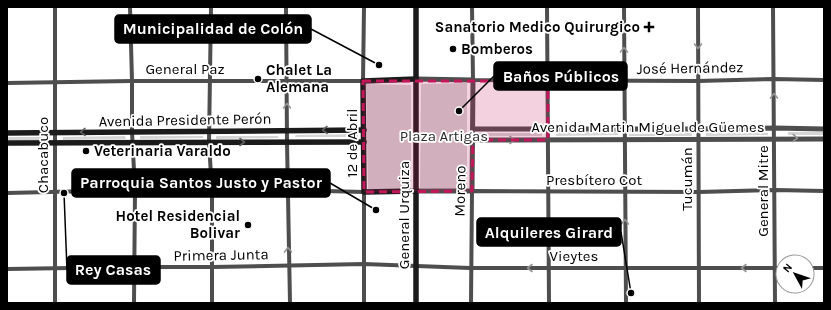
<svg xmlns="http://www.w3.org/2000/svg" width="831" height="310" font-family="Karla,sans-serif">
	<rect width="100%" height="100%" fill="#fff"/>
	<g fill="#d5d5d5">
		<path d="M 467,83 L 467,189 L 420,188 L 421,84 Z"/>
		<path d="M 366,84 L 411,85 L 411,190 L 368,189 Z"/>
		<path d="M 618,132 L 618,135 L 556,136 L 556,133 Z"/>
		<rect x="788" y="132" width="36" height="3"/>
		<rect x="479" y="133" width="63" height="3"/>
		<path d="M 692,133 L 692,136 L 629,136 L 629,134 Z"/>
		<path d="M 706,133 L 768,133 L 768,135 L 706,136 Z"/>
		<path d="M 358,134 L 358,137 L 295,137 L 296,135 Z"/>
		<path d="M 125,136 L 126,139 L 63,140 L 63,137 Z"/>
		<path d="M 140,136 L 203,136 L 203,138 L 140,139 Z"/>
		<path d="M 216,136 L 278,136 L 278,138 L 216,139 Z"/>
		<rect x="7" y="137" width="41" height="3"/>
	</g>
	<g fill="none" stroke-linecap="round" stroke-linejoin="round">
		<g stroke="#4e4e4e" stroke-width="4">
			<path d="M 55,7 L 55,303"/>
			<path d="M 130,7 L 132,81 L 132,132 L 135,190 L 134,303"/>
			<path d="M 211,7 L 209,142 L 212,192 L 212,303"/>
			<path d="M 286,7 L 287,142 L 290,303"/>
			<path d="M 472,7 L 473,80 L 698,81 L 774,79 L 824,80"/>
			<path d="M 547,7 L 549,303"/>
			<path d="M 624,7 L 626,303"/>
			<path d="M 698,7 L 699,303"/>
			<path d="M 773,7 L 775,303"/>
			<path d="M 7,83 L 132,81 L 363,81 L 364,7"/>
			<path d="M 7,193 L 135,190 L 212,192 L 287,190 L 364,192 L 364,303"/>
			<path d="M 807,268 L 824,268"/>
			<path d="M 7,269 L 134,267 L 212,267 L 364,264 L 470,268 L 783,268"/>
			<path d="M 471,303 L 472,191 L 699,192 L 775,190 L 824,191"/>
		</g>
		<g stroke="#4e4e4e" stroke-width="5">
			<path d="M 416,79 L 473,80 L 472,191 L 417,191"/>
			<path d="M 473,129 L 698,129 L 774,128 L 824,129"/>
			<path d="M 473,140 L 824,139"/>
		</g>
		<g stroke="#1b1b1b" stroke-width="5.5">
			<path d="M 416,7 L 416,303"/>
			<path d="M 416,79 L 363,81 L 364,192 L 417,191"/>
			<path d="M 7,133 L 364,130"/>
			<path d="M 7,143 L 364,142"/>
		</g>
	</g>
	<defs><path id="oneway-chevron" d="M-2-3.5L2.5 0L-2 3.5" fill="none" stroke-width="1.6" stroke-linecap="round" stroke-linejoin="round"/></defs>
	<g stroke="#959595">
		<use href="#oneway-chevron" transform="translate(698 46) rotate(90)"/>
		<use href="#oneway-chevron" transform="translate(624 50) rotate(-90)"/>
		<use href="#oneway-chevron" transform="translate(774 96) rotate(-90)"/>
		<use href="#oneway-chevron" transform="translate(287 106) rotate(-90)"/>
		<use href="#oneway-chevron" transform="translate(795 138) rotate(1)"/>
		<use href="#oneway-chevron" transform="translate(512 140)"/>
		<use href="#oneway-chevron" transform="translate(625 222) rotate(-90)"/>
		<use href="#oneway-chevron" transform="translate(288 250) rotate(-91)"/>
		<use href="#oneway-chevron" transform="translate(530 268) rotate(180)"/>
		<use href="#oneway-chevron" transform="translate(744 268) rotate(180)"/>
	</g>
	<g stroke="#5f5f5f">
		<use href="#oneway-chevron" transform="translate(325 130) rotate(179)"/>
		<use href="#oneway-chevron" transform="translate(83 132) rotate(179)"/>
		<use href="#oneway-chevron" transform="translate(242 142)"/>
	</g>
	<path fill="#c2185b" fill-opacity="0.2" stroke="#c2185b" stroke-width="3" stroke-dasharray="8 5" stroke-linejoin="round" d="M 363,81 L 548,81 L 548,140 L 473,140 L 472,191 L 364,192 Z"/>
	<g fill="#000" stroke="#fff" stroke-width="1.5">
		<path d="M647 21h4v4h4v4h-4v4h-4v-4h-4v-4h4z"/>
		<circle cx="453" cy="49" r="4"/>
		<circle cx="258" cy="79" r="4"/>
		<circle cx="86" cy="151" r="4"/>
		<circle cx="248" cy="225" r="4"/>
	</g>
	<g text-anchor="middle" stroke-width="3.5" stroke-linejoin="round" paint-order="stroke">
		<g font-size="15" font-weight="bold" fill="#000" stroke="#fff" text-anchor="start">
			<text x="640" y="32" text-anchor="end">Sanatorio Medico Quirurgico</text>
			<text x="461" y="54">Bomberos</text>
			<text x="266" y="75">Chalet La<tspan x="266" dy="17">Alemana</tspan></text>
			<text x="94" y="156">Veterinaria Varaldo</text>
			<text x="240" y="221" text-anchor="end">Hotel Residencial<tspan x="240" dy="17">Bolivar</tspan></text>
		</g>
		<g font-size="15" fill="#000" stroke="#fff">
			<text transform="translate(690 68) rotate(-1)" y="5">José Hernández</text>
			<text x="185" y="74">General Paz</text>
			<text transform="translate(185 120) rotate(-1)" y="5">Avenida Presidente Perón</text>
			<text x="648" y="132">Avenida Martin Miguel de Güemes</text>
			<text transform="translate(352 143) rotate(-90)" y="5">12 de Abril</text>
			<text transform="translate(43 155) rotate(-90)" y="5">Chacabuco</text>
			<text transform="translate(687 179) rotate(-90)" y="5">Tucumán</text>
			<text x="594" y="185">Presbítero Cot</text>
			<text transform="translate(460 191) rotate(-89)" y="5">Moreno</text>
			<text transform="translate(763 191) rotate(-90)" y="5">General Mitre</text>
			<text transform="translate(404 215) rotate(-90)" y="5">General Urquiza</text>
			<text transform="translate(221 255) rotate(-1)" y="5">Primera Junta</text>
			<text x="574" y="261">Vieytes</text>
		</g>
		<g font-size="15" fill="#2c2c2c" stroke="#fff">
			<text x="444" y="141">Plaza Artigas</text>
		</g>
	</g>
	<path fill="none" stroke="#000" stroke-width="1.5" d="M379 65L311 29M459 111L494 76M376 210L330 183M631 293L621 232M64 193L67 270"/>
	<g fill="#000" stroke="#fff" stroke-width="1.5">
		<circle cx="379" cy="65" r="4"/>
		<circle cx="459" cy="111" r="4"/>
		<circle cx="376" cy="210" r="4"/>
		<circle cx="631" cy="293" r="4"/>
		<circle cx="64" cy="193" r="4"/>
	</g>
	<g fill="#000" stroke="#000" stroke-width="1.5">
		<rect x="115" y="15" width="196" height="28" rx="4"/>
		<rect x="494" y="62" width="133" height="28" rx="4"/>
		<rect x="72" y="169" width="258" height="28" rx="4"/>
		<rect x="477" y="218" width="144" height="28" rx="4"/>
		<rect x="67" y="256" width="93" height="28" rx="4"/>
	</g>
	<g font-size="16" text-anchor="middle" font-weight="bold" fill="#fff">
		<text x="213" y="34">Municipalidad de Colón</text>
		<text x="561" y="82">Baños Públicos</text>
		<text x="201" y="188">Parroquia Santos Justo y Pastor</text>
		<text x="549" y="238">Alquileres Girard</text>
		<text x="113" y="275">Rey Casas</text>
	</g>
	<rect width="831" height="310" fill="none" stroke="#000000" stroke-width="16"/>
	<g transform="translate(795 274) rotate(310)"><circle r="19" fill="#ffffff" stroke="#999999"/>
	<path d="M0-3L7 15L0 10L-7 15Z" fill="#000000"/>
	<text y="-6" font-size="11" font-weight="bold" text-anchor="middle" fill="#000000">N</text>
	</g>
</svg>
